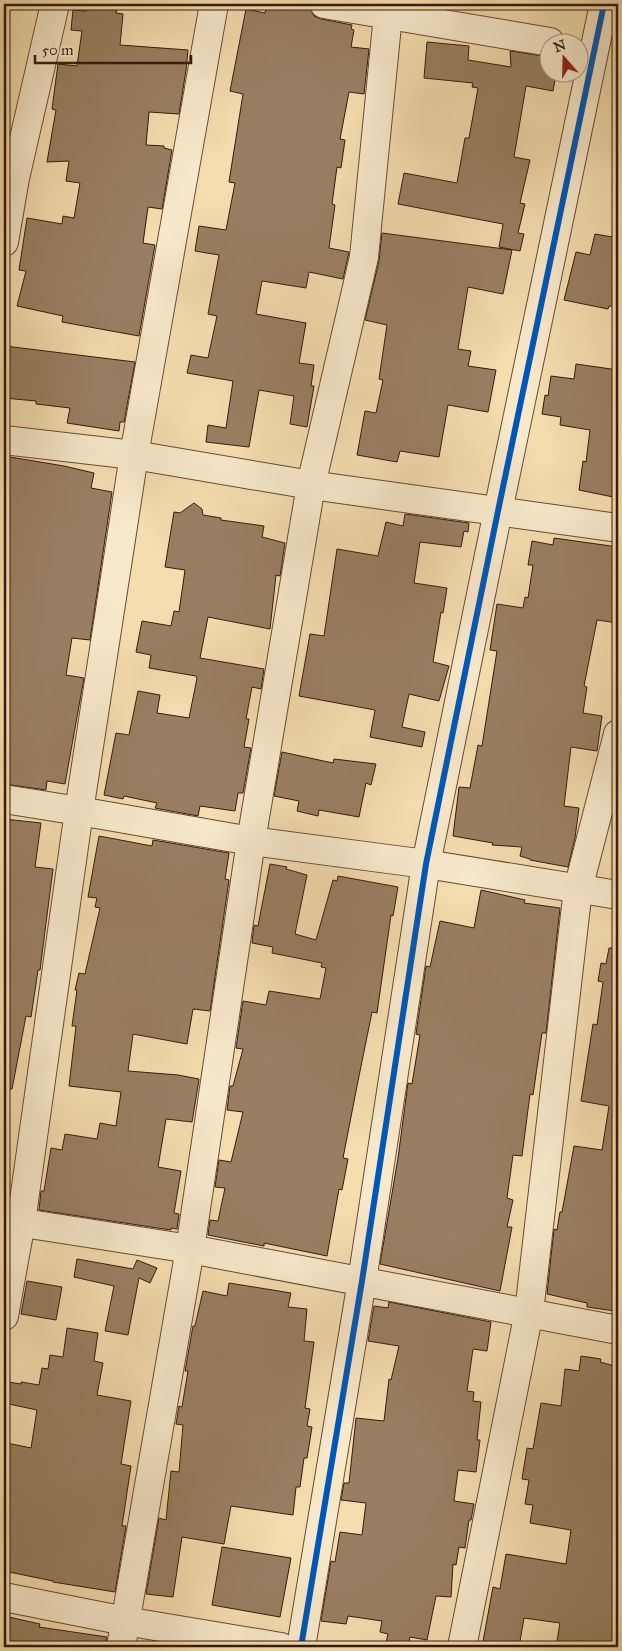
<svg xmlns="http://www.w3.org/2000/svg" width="622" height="1651" font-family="'IM FELL Great Primer',serif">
	<rect width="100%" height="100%" fill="#f4ddaf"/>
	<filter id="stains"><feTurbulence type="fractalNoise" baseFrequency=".004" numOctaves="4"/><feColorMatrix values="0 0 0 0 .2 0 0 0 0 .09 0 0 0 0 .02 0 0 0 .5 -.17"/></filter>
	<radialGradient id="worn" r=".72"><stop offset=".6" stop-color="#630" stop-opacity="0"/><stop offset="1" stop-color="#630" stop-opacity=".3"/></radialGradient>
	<g fill="#997f62" stroke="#361a0e">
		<path d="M 86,4 L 118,4 L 116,13 L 123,14 L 120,45 L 188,50 L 186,70 L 179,114 L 149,112 L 146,145 L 164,146 L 164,148 L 172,150 L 162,209 L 148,207 L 143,243 L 155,245 L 139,336 L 62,322 L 63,316 L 17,306 L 26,271 L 19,270 L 27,218 L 62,224 L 63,216 L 74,218 L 80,183 L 66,181 L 69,161 L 47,162 L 56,110 L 52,109 L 58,64 L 77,66 L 82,31 L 71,30 L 73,10 L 86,11 Z"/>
		<path d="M 267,4 L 298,4 L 309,6 L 314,16 L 321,19 L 352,25 L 351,29 L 354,30 L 351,47 L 369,49 L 364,94 L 349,92 L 340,139 L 345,140 L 341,168 L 337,167 L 332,204 L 335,205 L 329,248 L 349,252 L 343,279 L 309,272 L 306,288 L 262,281 L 256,314 L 306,323 L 299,363 L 314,365 L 311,386 L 314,386 L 307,427 L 290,424 L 294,396 L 259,390 L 249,447 L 206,442 L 208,425 L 226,428 L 233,381 L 187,373 L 191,355 L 208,358 L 217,316 L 208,314 L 219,255 L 195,251 L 199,226 L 226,230 L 235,183 L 229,182 L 243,94 L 230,91 L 246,9 L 265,13 Z"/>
		<path d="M 427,42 L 469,46 L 468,60 L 511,67 L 510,51 L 550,57 L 550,73 L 556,74 L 553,91 L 526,86 L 514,157 L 530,160 L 520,203 L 525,204 L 518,233 L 524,234 L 520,251 L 499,247 L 503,224 L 398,204 L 404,173 L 457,183 L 465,138 L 469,138 L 478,88 L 472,87 L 473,83 L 424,78 Z"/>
		<path d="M 382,233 L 512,250 L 503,294 L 468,287 L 458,349 L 471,351 L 468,366 L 496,370 L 488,412 L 448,405 L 439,457 L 400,451 L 397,462 L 357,455 L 365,411 L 376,413 L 383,380 L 379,379 L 387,325 L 365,320 L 379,261 Z"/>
		<path d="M 595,234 L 618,238 L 618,307 L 609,306 L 608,309 L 564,300 L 576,252 L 590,255 Z"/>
		<path d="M 5,346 L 135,362 L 124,422 L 120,422 L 119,431 L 67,423 L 70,408 L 36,404 L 36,401 L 4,398 Z"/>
		<path d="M 576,364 L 618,370 L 618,419 L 616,437 L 618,437 L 618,498 L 579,490 L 583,461 L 586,462 L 590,430 L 560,425 L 561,417 L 542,414 L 545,395 L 548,396 L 551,376 L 574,379 Z"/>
		<path d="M 4,456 L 64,466 L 94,473 L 91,488 L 112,492 L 90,640 L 72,638 L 66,675 L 84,678 L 65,784 L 47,781 L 46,790 L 4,784 L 4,493 L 7,472 L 4,472 Z"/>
		<path d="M 194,503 L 202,509 L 203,515 L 221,518 L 221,520 L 264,526 L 262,537 L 285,543 L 280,576 L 276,575 L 270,629 L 208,617 L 200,658 L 264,669 L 261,689 L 252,687 L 246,719 L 249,719 L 244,747 L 251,748 L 243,793 L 238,793 L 235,811 L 200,806 L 198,816 L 155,808 L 157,803 L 124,796 L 123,799 L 104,795 L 116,733 L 129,735 L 138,691 L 160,695 L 157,713 L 189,718 L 197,678 L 196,676 L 149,668 L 151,655 L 136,652 L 142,621 L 171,626 L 174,611 L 179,612 L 185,570 L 165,567 L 174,512 L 180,513 Z"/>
		<path d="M 405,514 L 469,523 L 468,532 L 464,531 L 461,547 L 420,542 L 414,583 L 447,588 L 443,613 L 441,612 L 433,662 L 449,666 L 439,701 L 409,694 L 402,727 L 425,732 L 422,747 L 370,737 L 375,710 L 299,696 L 310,634 L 324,636 L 337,549 L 378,556 L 386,522 L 403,526 Z"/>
		<path d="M 554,538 L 618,547 L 618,623 L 597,620 L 584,686 L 587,687 L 583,713 L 602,716 L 597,751 L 571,747 L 564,806 L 579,808 L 575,838 L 568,867 L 530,860 L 530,859 L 520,856 L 522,847 L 492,845 L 493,843 L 453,836 L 459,787 L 470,788 L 478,745 L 482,746 L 497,651 L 490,650 L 497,604 L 523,608 L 525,597 L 528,598 L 533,565 L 528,565 L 532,541 L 553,545 Z"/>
		<path d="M 282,752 L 333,763 L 334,759 L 376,764 L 371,785 L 366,783 L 359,817 L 319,810 L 318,816 L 297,811 L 299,801 L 274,796 Z"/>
		<path d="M 4,819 L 41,823 L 35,867 L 53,869 L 40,970 L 38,970 L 31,1017 L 26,1016 L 12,1089 L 4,1088 Z"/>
		<path d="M 99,836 L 152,846 L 153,840 L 229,853 L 225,879 L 229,880 L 210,1011 L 193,1009 L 187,1044 L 133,1034 L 128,1071 L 178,1075 L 199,1079 L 199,1080 L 192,1122 L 166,1119 L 158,1167 L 181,1171 L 174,1213 L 179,1214 L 177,1229 L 171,1228 L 171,1230 L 39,1210 L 41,1191 L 44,1191 L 51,1148 L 62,1150 L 65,1134 L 97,1139 L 100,1123 L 116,1126 L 121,1092 L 69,1086 L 76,1026 L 72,1026 L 77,990 L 75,990 L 79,973 L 85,974 L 100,908 L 95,907 L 97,898 L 88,897 Z"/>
		<path d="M 270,864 L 287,867 L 286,869 L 307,875 L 295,934 L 316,940 L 333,880 L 337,881 L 338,876 L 398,887 L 393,916 L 391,915 L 377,1013 L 372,1012 L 357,1086 L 343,1158 L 348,1159 L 342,1190 L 339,1189 L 327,1256 L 264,1243 L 264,1246 L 208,1235 L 210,1220 L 218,1221 L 225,1188 L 215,1187 L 219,1160 L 231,1162 L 243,1112 L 227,1110 L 230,1086 L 233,1086 L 243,1049 L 236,1048 L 243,1001 L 266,1005 L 269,991 L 320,999 L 326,968 L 321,967 L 322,963 L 272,953 L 273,947 L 252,943 L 254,925 L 258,926 Z"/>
		<path d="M 481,890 L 525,900 L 524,903 L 560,908 L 546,1033 L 542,1033 L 533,1095 L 530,1094 L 522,1156 L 513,1155 L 507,1198 L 513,1200 L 507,1227 L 512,1227 L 500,1291 L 380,1264 L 398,1158 L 408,1083 L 412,1084 L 420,1035 L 416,1034 L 426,966 L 430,967 L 440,921 L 474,928 Z"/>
		<path d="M 609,948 L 618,948 L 618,1284 L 615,1311 L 587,1307 L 587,1303 L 547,1294 L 554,1229 L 557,1230 L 560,1212 L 562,1212 L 574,1146 L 602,1150 L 609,1106 L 581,1101 L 593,1024 L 597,1025 L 603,982 L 598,981 L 601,963 L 606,964 Z"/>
		<path d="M 77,1259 L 133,1269 L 137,1260 L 157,1268 L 150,1283 L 139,1278 L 128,1335 L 105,1331 L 114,1286 L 74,1277 Z"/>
		<path d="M 27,1281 L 62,1287 L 56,1320 L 21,1314 Z"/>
		<path d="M 229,1283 L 291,1293 L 288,1307 L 307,1309 L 304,1341 L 314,1342 L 305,1408 L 310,1409 L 307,1426 L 312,1427 L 307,1458 L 304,1458 L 300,1487 L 296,1487 L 293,1515 L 231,1506 L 224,1544 L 182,1537 L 173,1597 L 146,1594 L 159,1518 L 166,1520 L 171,1471 L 179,1472 L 183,1425 L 176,1424 L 179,1406 L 182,1407 L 188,1371 L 185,1371 L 193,1326 L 195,1326 L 203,1291 L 227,1296 Z"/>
		<path d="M 389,1302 L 491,1322 L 487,1351 L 473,1349 L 467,1391 L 474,1392 L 473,1401 L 481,1402 L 477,1440 L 480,1440 L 476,1472 L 458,1470 L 454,1501 L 474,1504 L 471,1520 L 469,1520 L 465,1548 L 459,1547 L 456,1565 L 453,1564 L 451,1597 L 436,1596 L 427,1640 L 410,1637 L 408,1647 L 385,1647 L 388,1634 L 380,1632 L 382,1621 L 348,1616 L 346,1624 L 321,1621 L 331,1561 L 335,1562 L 340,1532 L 362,1535 L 366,1503 L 341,1500 L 344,1483 L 349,1483 L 356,1418 L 384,1421 L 389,1379 L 391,1380 L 399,1346 L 368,1341 L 374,1306 L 388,1308 Z"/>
		<path d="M 67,1328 L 98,1333 L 94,1361 L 103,1363 L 97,1395 L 131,1401 L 121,1464 L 131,1466 L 122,1526 L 126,1526 L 115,1592 L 53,1582 L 53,1581 L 4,1571 L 4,1460 L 7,1443 L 31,1448 L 37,1410 L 4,1403 L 8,1382 L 21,1384 L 21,1382 L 39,1385 L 42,1368 L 48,1369 L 50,1355 L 63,1357 Z"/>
		<path d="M 581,1356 L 601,1359 L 600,1362 L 618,1367 L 618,1584 L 615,1606 L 618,1607 L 618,1646 L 580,1641 L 579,1647 L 556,1647 L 560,1623 L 524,1618 L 519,1647 L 482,1647 L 493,1587 L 500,1589 L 506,1554 L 566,1564 L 571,1530 L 530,1523 L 533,1505 L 525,1504 L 529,1480 L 522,1479 L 527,1448 L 533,1449 L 541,1403 L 561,1406 L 565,1369 L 579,1371 Z"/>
		<path d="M 222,1547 L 291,1558 L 280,1617 L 212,1605 Z"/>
		<path d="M 4,1616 L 40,1624 L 39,1627 L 107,1637 L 106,1647 L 4,1647 Z"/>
	</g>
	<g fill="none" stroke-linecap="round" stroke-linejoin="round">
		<g stroke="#664b36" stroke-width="30">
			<g id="minor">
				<path d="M 324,4 L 550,42"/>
				<path d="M 4,242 L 15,178 L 55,4"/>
				<path d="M 4,440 L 134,455 L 311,485 L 618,528"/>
				<path d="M 4,799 L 79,811 L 251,841 L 426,864 L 618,895"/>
				<path d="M 4,1220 L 190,1249 L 618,1330"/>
				<path d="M 4,1316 L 21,1222 L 79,811 L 134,455 L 214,4"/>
				<path d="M 4,1597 L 125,1621 L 281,1647"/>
				<path d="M 121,1647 L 190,1249 L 251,841 L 311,485 L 364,257 L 388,15"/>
				<path d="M 301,1647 L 362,1281 L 426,864 L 498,511 L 604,4"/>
				<path d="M 462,1647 L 529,1312 L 578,889 L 618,734"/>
			</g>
		</g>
		<use href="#minor" stroke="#f8e9cb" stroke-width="28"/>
		<g stroke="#f8e9cb" stroke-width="9">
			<path id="cycleway" d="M 301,1647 L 362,1281 L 426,864 L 498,511 L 604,4"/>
		</g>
		<use href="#cycleway" stroke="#0057b8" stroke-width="6"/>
	</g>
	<rect width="622" height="1651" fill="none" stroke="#f4ddaf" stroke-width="20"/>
	<rect x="5" y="5" width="612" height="1641" fill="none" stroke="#361a0e" stroke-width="2.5"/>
	<rect x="10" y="10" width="602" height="1631" fill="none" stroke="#361a0e"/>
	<g transform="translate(564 58) rotate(340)"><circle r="24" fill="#f8e9cb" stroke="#aa967f"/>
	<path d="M0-4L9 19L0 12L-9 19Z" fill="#8f2418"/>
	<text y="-8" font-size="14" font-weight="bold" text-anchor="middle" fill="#361a0e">N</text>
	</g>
	<path d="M35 55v8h156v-8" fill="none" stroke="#361a0e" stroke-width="2.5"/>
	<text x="42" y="55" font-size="15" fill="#361a0e" stroke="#f8e9cb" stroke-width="4" paint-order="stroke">50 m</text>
	<rect width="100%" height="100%" filter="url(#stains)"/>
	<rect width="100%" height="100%" fill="url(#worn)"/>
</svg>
